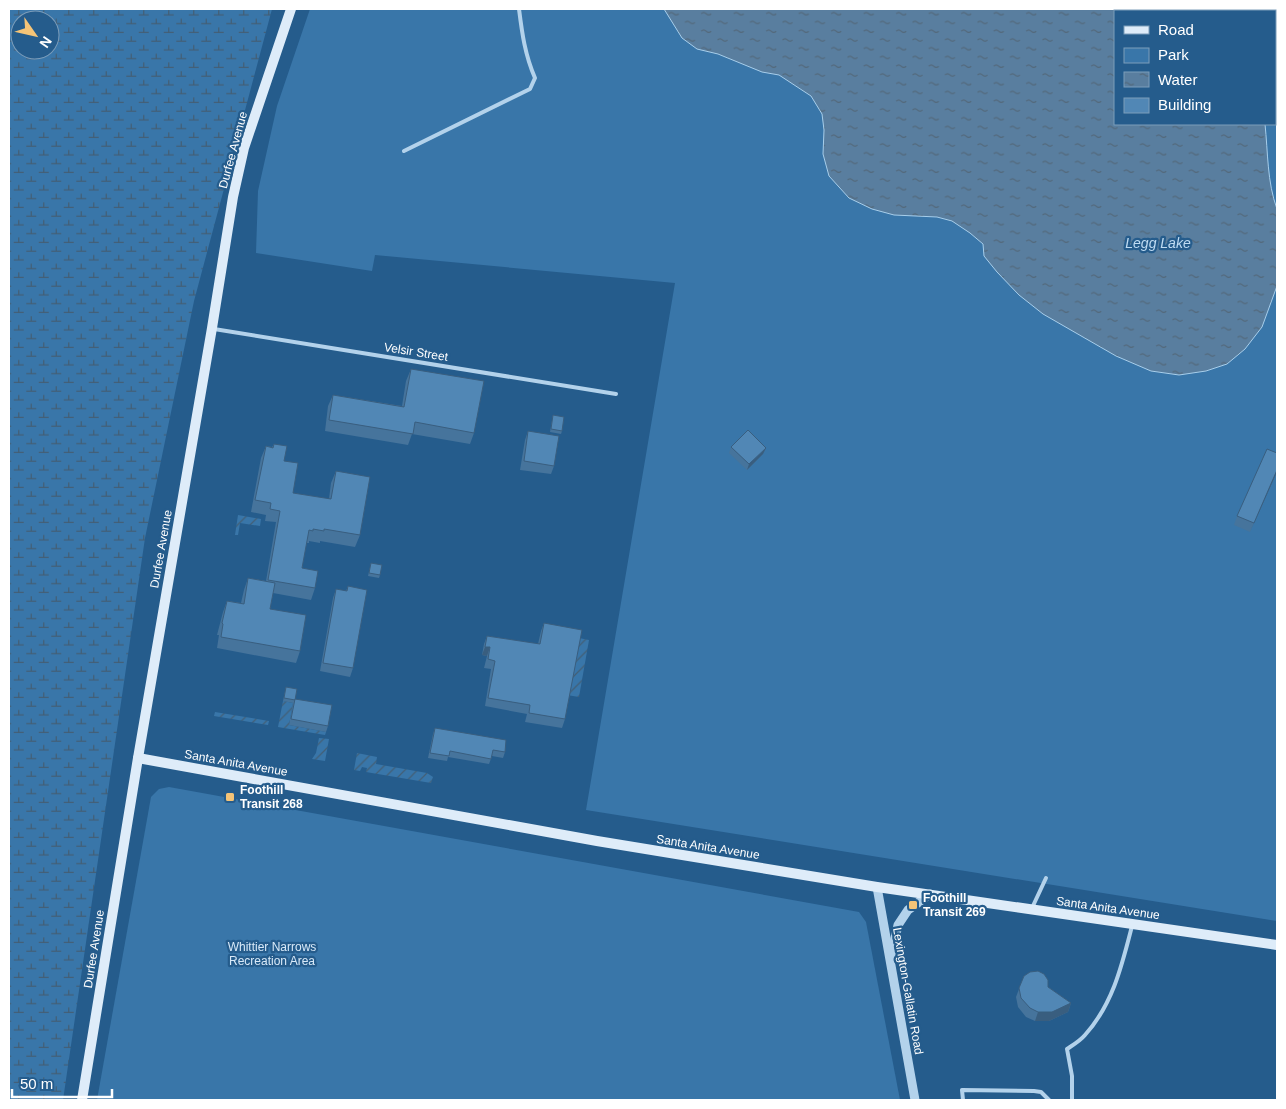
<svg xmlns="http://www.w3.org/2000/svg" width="1286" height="1109" font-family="Arial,sans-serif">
	<defs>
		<pattern id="wetland-marsh" width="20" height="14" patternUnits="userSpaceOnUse" patternTransform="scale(1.25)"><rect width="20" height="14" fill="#3976a9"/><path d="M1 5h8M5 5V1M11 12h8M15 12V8" fill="none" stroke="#435f76"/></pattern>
		<pattern id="garden-furrows" width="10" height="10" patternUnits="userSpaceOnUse" patternTransform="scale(1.25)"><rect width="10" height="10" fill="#3976a9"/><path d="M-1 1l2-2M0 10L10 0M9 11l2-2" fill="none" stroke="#435f76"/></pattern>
		<pattern id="water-ripples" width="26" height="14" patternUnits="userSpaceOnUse" patternTransform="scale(1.25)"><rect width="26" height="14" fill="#597e9f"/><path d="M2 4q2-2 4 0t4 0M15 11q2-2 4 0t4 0" fill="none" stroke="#53687a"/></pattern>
	</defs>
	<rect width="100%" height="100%" fill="#255c8c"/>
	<g fill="#3976a9" fill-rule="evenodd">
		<path d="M 310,9 L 1277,9 L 1277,921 L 586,810 L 675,283 L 375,255 L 372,271 L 256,253 L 258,191 L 277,106 ZM 1115,11 L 1275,11 L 1275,124 L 1115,124 Z"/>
		<path d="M 169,787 L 859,912 L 866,922 L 900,1100 L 97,1100 L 151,797 L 159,789 Z"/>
	</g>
	<path fill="url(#wetland-marsh)" fill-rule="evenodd" d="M 9,9 L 272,9 L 194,301 L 145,538 L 63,1100 L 9,1100 ZM 20,20 L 50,20 L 50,50 L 20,50 Z"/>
	<g fill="url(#garden-furrows)">
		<path d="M 238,515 L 261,519 L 260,526 L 240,523 L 238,535 L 235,535 Z"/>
		<path d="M 579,638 L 589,640 L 579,697 L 561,694 Z"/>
		<path d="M 283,701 L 293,703 L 289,725 L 326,732 L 325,735 L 278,727 Z"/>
		<path d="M 215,712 L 269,721 L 268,725 L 214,716 Z"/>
		<path d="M 319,738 L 329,739 L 325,761 L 312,759 L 316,753 Z"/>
		<path d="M 357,753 L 377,757 L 376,764 L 427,773 L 433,777 L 431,783 L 366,772 L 367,768 L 362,767 L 360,771 L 354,770 Z"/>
	</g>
	<path fill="url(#water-ripples)" stroke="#a7ceeb" d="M 664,9 L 1277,9 L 1277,41 L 1275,45 L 1275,11 L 1115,11 L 1115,124 L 1265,124 C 1268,152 1267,182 1277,209 L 1277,286 L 1262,327 L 1245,349 L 1227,364 L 1206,371 L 1179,375 L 1151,371 L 1116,356 L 1043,314 L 1019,295 L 997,272 L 984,256 L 983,244 L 970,233 L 952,221 L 937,217 L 894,215 L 872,209 L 849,198 L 829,176 L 823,154 L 824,130 L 822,114 L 811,96 L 779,75 L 762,72 L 718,54 L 697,49 L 682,38 Z"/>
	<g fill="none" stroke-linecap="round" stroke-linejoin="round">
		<g stroke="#b3d2eb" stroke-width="4">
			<path d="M 404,151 L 530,89 L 535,78 C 525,55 522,33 519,9"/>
			<path d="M 214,329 L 616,394"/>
			<path d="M 1032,908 L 1046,878"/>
			<path d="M 963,1100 L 962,1090 L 1034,1091 L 1041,1092 L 1049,1100"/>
			<path d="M 1072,1100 L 1072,1076 L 1067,1049 C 1073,1045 1080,1041 1085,1035 C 1113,1004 1122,965 1132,926"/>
		</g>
		<g stroke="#b3d2eb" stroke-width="9">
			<path d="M 877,887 L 915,1100"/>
			<path d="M 891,956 L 898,925 L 908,910 L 930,894"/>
		</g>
		<g stroke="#deecf9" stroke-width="10">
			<path d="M 138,758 L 597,841 L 877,887 L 1277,945"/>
			<path d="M 82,1100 L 138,758 L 212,328 L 233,197 L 244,148 L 291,9"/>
		</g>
	</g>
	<g fill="#46749c">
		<path d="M 411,369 L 474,433 L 470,444 L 412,434 L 408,445 L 325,431 L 328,406 L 333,395 L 402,406 L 406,381 Z"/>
		<path d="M 553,415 L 562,431 L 561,434 L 550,432 Z"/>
		<path d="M 528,431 L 554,466 L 551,474 L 520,470 L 525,440 Z"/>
		<path d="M 274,444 L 284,461 L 293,493 L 329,499 L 331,483 L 336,471 L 360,535 L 355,547 L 320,541 L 320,543 L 309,541 L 309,543 L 306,543 L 302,568 L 315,588 L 311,600 L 273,593 L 270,609 L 300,651 L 296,663 L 217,648 L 219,635 L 217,635 L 223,612 L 227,601 L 241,603 L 244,590 L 248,578 L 266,581 L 276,522 L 265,521 L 266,515 L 251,512 L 261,458 L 266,446 L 272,447 Z"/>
		<path d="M 731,447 L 766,448 L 763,454 L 747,470 L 729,453 Z"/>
		<path d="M 1277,472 L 1250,532 L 1234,525 L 1237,516 Z"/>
		<path d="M 371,563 L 380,575 L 379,578 L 368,576 Z"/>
		<path d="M 348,586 L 353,668 L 350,677 L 320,671 L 333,598 L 336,589 L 346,591 Z"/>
		<path d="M 544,623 L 565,719 L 562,728 L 525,722 L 527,714 L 485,706 L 491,669 L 484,668 L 487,656 L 482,655 L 484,644 L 487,636 L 538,644 L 541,631 Z"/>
		<path d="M 286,687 L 295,699 L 328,726 L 326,732 L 289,725 L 293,703 L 283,701 Z"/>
		<path d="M 435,728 L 505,752 L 503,758 L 492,756 L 489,764 L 448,757 L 447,761 L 428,758 L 433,734 Z"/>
		<path d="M 1024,976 L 1048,987 L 1071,1003 L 1068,1012 L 1049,1021 L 1035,1021 L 1026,1017 L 1018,1007 L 1016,997 Z"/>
	</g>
	<g fill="#395e7f">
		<path d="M 766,448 L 763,454 L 747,470 L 749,464 Z"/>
		<path d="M 1277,470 L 1277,472 L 1250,532 L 1254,523 Z"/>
		<path d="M 485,647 L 490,647 L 487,656 L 482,655 Z"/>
		<path d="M 1071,1003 L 1068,1012 L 1049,1021 L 1035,1021 L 1038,1012 Z"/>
	</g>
	<g fill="#5187b5" stroke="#395e7f">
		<path d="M 411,369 L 484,381 L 474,433 L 415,422 L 413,434 L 329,420 L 333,395 L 404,407 Z"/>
		<path d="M 553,415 L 564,417 L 562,431 L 551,429 Z"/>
		<path d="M 748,430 L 766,448 L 749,464 L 731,447 Z"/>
		<path d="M 528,431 L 559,436 L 554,466 L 524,461 Z"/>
		<path d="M 274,444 L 287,446 L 284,461 L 298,463 L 293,493 L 331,499 L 336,471 L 370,477 L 360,535 L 324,529 L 324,531 L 313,529 L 313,531 L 309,530 L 302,568 L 318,571 L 315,588 L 268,580 L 280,511 L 270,509 L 271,503 L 255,500 L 266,446 L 273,448 Z"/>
		<path d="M 1267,449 L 1277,453 L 1277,470 L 1254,523 L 1237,516 Z"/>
		<path d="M 371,563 L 382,565 L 380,575 L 369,573 Z"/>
		<path d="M 248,578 L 275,583 L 270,609 L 306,615 L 300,651 L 221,637 L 223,624 L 222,623 L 227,601 L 244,604 Z"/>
		<path d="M 348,586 L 367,590 L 353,668 L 323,663 L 336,589 L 347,591 Z"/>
		<path d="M 544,623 L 582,630 L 565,719 L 529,713 L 530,705 L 488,698 L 495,661 L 488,659 L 490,647 L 485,647 L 487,636 L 540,644 Z"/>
		<path d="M 286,687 L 297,689 L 295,700 L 284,698 Z"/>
		<path d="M 295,699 L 332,705 L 328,726 L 291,719 Z"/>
		<path d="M 435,728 L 506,740 L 505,752 L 493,750 L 491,759 L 450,751 L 449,756 L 430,753 Z"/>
		<path d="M 1038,971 L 1044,974 L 1048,980 L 1048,987 L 1071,1003 L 1052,1012 L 1038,1012 L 1030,1008 L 1021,998 L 1019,988 L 1024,976 L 1030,972 Z"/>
	</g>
	<g fill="#f5c477" stroke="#255c8c" stroke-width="2">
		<rect x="225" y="792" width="10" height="10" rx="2.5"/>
		<rect x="908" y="900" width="10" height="10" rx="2.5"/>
	</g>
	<g text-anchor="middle" stroke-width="4.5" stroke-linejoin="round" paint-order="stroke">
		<g font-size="12" fill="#fff" stroke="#255c8c">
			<text transform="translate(233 150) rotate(-75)" y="4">Durfee Avenue</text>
			<text transform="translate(416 352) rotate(9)" y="4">Velsir Street</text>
			<text transform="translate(161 549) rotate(-80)" y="4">Durfee Avenue</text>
			<text transform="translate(236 763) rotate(10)" y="4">Santa Anita Avenue</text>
			<text transform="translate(708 847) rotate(9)" y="4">Santa Anita Avenue</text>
			<text transform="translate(1108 908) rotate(8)" y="4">Santa Anita Avenue</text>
			<text transform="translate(94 949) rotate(-81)" y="4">Durfee Avenue</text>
			<text transform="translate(908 991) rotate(80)" y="4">Lexington-Gallatin Road</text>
		</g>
		<g font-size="12" font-weight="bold" fill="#fff" stroke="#255c8c" text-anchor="start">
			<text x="240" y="794">Foothill<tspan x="240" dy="14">Transit 268</tspan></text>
			<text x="923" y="902">Foothill<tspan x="923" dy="14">Transit 269</tspan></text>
		</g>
		<g font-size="12" fill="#d8e9f8" stroke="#255c8c">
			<text x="272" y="951">Whittier Narrows<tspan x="272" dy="14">Recreation Area</tspan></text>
		</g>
		<g font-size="14" font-style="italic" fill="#bfdbf2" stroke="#255c8c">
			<text x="1158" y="248">Legg Lake</text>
		</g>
	</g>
	<rect width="1286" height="1109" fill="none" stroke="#ffffff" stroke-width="20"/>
	<rect x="1114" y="10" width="162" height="115" fill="#255c8c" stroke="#7c9dba"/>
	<rect x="1124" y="26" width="25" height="8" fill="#deecf9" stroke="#7c9dba"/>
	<text x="1158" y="35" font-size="15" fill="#ffffff">Road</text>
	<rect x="1124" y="48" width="25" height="15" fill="#3976a9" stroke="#7c9dba"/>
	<text x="1158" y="60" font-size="15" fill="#ffffff">Park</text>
	<rect x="1124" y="72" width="25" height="15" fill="url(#water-ripples)" stroke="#7c9dba"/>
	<text x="1158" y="85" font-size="15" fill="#ffffff">Water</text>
	<rect x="1124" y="98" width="25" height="15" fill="#5187b5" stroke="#7c9dba"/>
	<text x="1158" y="110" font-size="15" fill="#ffffff">Building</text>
	<g transform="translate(35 35) rotate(124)"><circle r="24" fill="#255c8c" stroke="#7c9dba"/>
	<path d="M0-4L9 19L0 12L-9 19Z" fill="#f5c477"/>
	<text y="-8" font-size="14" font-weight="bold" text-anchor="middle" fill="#ffffff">N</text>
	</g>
	<path d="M12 1089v8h100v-8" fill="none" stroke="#ffffff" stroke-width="2.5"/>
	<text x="20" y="1089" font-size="15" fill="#ffffff" stroke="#255c8c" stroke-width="4" paint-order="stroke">50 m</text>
</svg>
